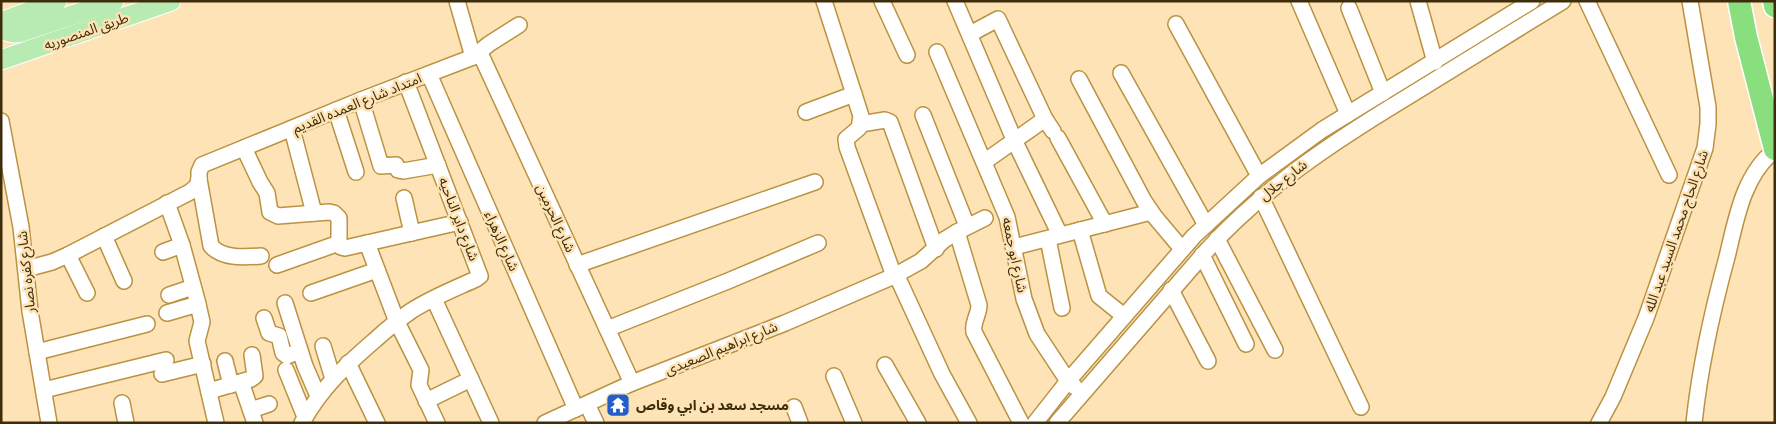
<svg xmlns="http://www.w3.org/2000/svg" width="1776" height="424" font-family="Commissioner,'Noto Sans Arabic',sans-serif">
	<rect width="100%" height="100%" fill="#fde3b5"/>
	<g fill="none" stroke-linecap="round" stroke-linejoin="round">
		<g stroke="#bb9241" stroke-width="18">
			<g id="minor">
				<path d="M 457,1 L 473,57"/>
				<path d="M 824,1 L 861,116 L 859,128 L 846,139 L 847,147 L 894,276"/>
				<path d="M 882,1 L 907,55"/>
				<path d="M 955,1 L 1016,144 L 1060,235"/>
				<path d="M 1299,1 L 1348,114"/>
				<path d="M 1418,1 L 1435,62"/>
				<path d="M 1587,1 L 1669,175"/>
				<path d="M 1349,8 L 1383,93"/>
				<path d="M 1176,24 L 1259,176"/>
				<path d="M 970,34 L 998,19 L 1045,119 L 1053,131"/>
				<path d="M 937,52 L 1007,217 L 1024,299 L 1037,334 L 1068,381 L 1075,387"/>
				<path d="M 480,53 L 632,383"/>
				<path d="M 1121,73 L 1206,225"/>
				<path d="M 429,74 L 576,409"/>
				<path d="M 1079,79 L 1144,201 L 1155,217 L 1182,249"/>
				<path d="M 361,100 L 381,166 L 396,165 L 398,170 L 403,171 L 438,165"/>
				<path d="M 336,110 L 356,172"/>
				<path d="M 806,112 L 854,94"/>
				<path d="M 923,115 L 967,226"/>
				<path d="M 1,121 L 21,227 L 30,311 L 49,423"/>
				<path d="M 861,124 L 885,120 L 890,122 L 936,249"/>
				<path d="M 292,129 L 314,213"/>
				<path d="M 1058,138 L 1105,224"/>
				<path d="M 244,148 L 260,182 L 267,193 L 270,212 L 278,216 L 329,212 L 334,213 L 339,218 L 339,243 L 341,247 L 345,248 L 460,222"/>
				<path d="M 984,162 L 1045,119"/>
				<path d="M 1261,197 L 1361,407"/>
				<path d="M 404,198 L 412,233"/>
				<path d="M 167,203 L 182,245 L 197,300 L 202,322 L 197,341 L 216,423"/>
				<path d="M 1080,230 L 1099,296 L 1124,316"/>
				<path d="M 957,232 L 979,305 C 979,315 972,322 974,332 L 1021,423"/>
				<path d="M 104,236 L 124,281"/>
				<path d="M 1048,239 L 1062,308"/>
				<path d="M 1217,239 L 1275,350"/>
				<path d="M 367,243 L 397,322 L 421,370 L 419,385 L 437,423"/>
				<path d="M 1014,247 L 1151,212"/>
				<path d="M 163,252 L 182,245"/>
				<path d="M 68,255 L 87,293"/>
				<path d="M 1202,255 L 1246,344"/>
				<path d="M 261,256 C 244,257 223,259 211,246 L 199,179 L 199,172 L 202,165 L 361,100 L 473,57 L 489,44 L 519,25"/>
				<path d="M 277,265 L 339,243"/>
				<path d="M 577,265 L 815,182"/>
				<path d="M 26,269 L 52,262 L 68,255 L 190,192 L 197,186 L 199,179"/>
				<path d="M 896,274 L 942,374 L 969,423"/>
				<path d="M 1171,290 L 1208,361"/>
				<path d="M 311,293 L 377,270"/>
				<path d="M 169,295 L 193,287"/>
				<path d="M 434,299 L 491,423"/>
				<path d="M 285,303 L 305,366 L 318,396"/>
				<path d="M 167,313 L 198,304"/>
				<path d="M 264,318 L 269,333 L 279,336 L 283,353 L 287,356 L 300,351"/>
				<path d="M 607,329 L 728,281 L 818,243"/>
				<path d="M 323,346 L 333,379"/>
				<path d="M 37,352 L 147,324"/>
				<path d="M 225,361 L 231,385"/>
				<path d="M 348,363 L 377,423"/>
				<path d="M 885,365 L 918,423"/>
				<path d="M 286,370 L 305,417"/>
				<path d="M 162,374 L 203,364"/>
				<path d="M 834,376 L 854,423"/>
				<path d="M 241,382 L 255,423"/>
				<path d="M 44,390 L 166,360"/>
				<path d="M 209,391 L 251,379 L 255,376 L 252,355"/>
				<path d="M 426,401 L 471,379"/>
				<path d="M 122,403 L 126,423"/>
				<path d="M 587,404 L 596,423"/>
				<path d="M 794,407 L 800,423"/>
				<path d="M 251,410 L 269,404"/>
				<path d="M 302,423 C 320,389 346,365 375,340 C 386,330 398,320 411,311 C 431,298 454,289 476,279 L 480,276 L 406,82"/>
				<path d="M 545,423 L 632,383 L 785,323 L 894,276 L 921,261 L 944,240 L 957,232 L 985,218"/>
				<path d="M 1035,423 L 1068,381 L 1194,236 L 1259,176 L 1322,130 L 1532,1"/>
				<path d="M 1057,423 L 1208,249 C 1265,187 1333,142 1404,99 C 1457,66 1510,34 1563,1"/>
				<path d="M 1599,423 L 1613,397 L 1646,318 L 1705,148 L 1708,124 L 1708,107 L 1690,1"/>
				<path d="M 1694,423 C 1700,366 1712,312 1727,257 C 1736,220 1743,175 1775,150"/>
			</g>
		</g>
		<g stroke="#fff" stroke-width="21">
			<g id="major">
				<path d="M 1,22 L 57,1"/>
				<path d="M 1,30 L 14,33 L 22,32 L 114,1"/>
				<path d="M 1,60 L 171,1"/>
			</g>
		</g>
		<g stroke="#fff" stroke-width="25">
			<g id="highway">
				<path d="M 1739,1 L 1746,37 L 1775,149"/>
				<path d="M 1774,1 L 1775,6"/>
			</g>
		</g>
		<use href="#minor" stroke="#fff" stroke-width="15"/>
		<use href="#major" stroke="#b8ebb2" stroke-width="19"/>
		<use href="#highway" stroke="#89de7e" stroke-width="22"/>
	</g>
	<defs>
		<g id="temple-square" transform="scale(1.25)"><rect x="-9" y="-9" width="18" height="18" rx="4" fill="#235dca" stroke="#fde3b5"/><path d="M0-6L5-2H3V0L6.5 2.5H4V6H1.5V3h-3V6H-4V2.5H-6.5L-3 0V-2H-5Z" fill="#fff"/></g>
	</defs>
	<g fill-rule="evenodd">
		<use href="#temple-square" x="618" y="405"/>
	</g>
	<g text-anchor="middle" stroke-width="5" stroke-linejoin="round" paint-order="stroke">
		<g font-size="14" fill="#3e2d0a" stroke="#fde3b5">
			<text transform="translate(86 31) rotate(-19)" y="5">طريق المنصوريه</text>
			<text transform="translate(357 103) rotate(-22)" y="5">امتداد شارع العمده القديم</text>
			<text transform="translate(1283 180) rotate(-38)" y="5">شارع جلال</text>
			<text transform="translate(556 218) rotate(65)" y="5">شارع الحرمين</text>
			<text transform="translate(459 219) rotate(69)" y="5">شارع داير الناحيه</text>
			<text transform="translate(1676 231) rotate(-71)" y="5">شارع الحاج محمد السيد عبد الله</text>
			<text transform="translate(502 241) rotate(66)" y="5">شارع الزهراء</text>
			<text transform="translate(1015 255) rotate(78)" y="5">شارع ابو جمعه</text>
			<text transform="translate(26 272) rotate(-96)" y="5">شارع كفره نصار</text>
			<text transform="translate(721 348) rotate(-22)" y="5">شارع ابراهيم الصعيدى</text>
		</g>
		<g font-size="14" font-weight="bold" fill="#3e2d0a" stroke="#fde3b5" text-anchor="start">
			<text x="636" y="410">مسجد سعد بن ابي وقاص</text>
		</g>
	</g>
	<rect width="1776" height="424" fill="none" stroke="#3e2d0a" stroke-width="5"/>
</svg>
